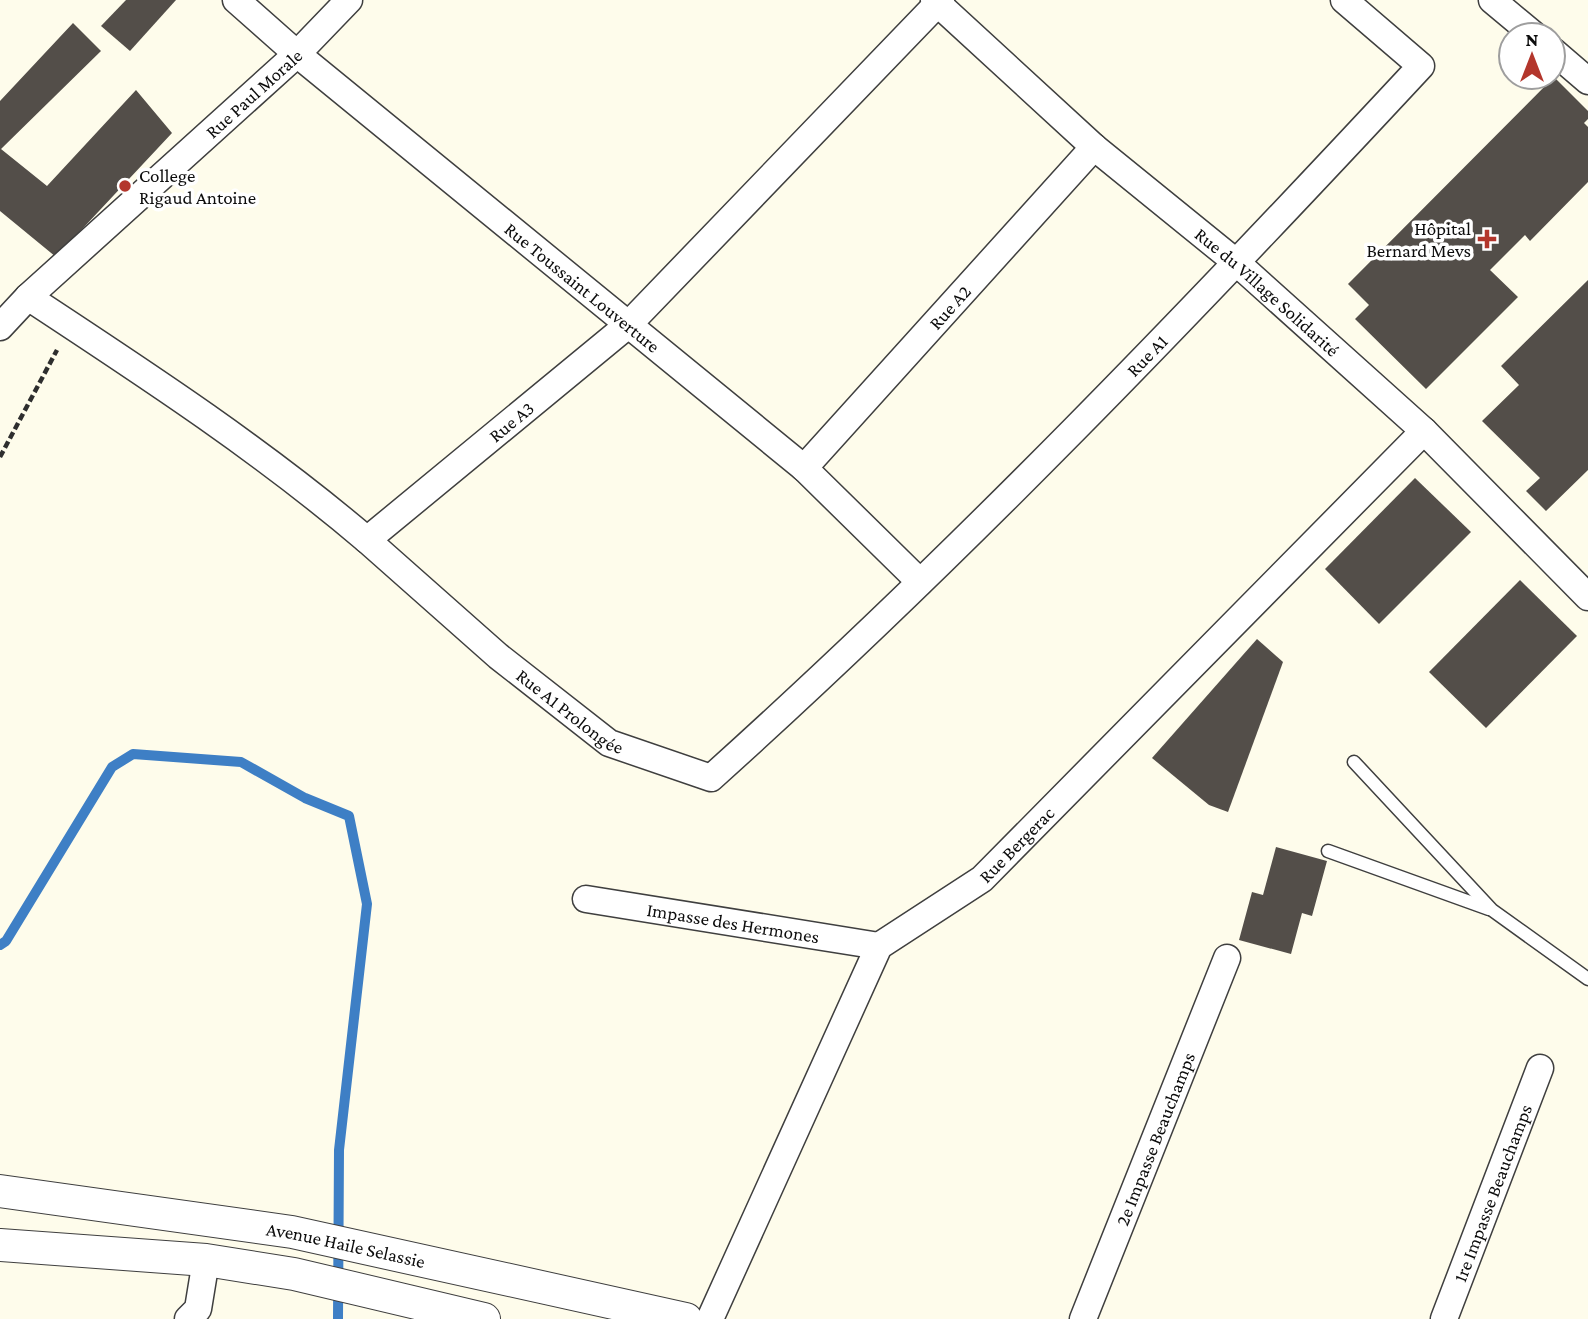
<svg xmlns="http://www.w3.org/2000/svg" width="1588" height="1319" font-family="'Crimson Pro',serif">
	<rect width="100%" height="100%" fill="#fefceb"/>
	<g fill="none" stroke-linecap="round" stroke-linejoin="round">
		<path stroke="#3e7fc5" stroke-width="10" d="M 0,945 L 6,941 L 112,767 L 133,754 L 241,762 L 305,798 L 349,816 L 367,904 L 339,1150 L 338,1319"/>
	</g>
	<g fill="#534e49">
		<path d="M 126,0 L 176,0 L 130,51 L 101,26 Z"/>
		<path d="M 73,23 L 101,51 L 1,149 L 47,186 L 136,90 L 172,133 L 56,257 L 0,211 L 0,101 Z"/>
		<path d="M 1554,77 L 1588,111 L 1588,119 L 1584,123 L 1588,127 L 1588,182 L 1530,241 L 1525,235 L 1490,270 L 1518,297 L 1426,389 L 1355,319 L 1369,305 L 1348,284 Z"/>
		<path d="M 1588,280 L 1588,470 L 1546,511 L 1526,491 L 1540,478 L 1482,421 L 1519,385 L 1501,366 Z"/>
		<path d="M 1415,478 L 1471,532 L 1379,624 L 1325,569 Z"/>
		<path d="M 1520,580 L 1577,636 L 1486,728 L 1429,672 Z"/>
		<path d="M 1257,639 L 1283,662 L 1228,812 L 1209,805 L 1152,758 Z"/>
		<path d="M 1276,847 L 1327,861 L 1312,916 L 1302,913 L 1291,954 L 1239,940 L 1252,892 L 1263,895 Z"/>
	</g>
	<g fill="none" stroke-linecap="round" stroke-linejoin="round">
		<g stroke="#3f3f3f" stroke-width="15">
			<g id="service">
				<path d="M 1354,762 L 1492,910 L 1588,979"/>
				<path d="M 1328,851 L 1489,909"/>
			</g>
		</g>
		<g stroke="#3f3f3f" stroke-width="29">
			<g id="minor">
				<path id="s1" d="M 236,0 L 297,54 L 804,468 L 920,582"/>
				<path id="s2" d="M 934,0 L 1094,147 L 1237,263 L 1424,431 L 1588,597"/>
				<path d="M 1492,0 L 1534,35"/>
				<path d="M 1553,51 L 1588,81"/>
				<path id="s3" d="M 28,297 C 145,374 260,449 367,540 L 628,325 L 941,0"/>
				<path id="s4" d="M 0,327 L 28,297 L 297,54 L 349,0"/>
				<path id="s5" d="M 804,468 L 1094,147"/>
				<path id="s6" d="M 367,540 L 498,656 L 609,743 L 711,778 C 960,554 1193,311 1421,66 L 1344,0"/>
				<path id="s7" d="M 586,899 L 879,946"/>
				<path d="M 188,1319 L 198,1309 L 206,1260"/>
				<path id="s8" d="M 710,1319 L 879,946 L 982,879 L 1424,431"/>
				<path id="s9" d="M 1083,1319 L 1227,958"/>
				<path id="s10" d="M 1444,1319 L 1540,1068"/>
			</g>
		</g>
		<g stroke="#3f3f3f" stroke-width="34">
			<g id="tertiary">
				<path id="s11" d="M 0,1191 L 292,1232 L 686,1319"/>
				<path d="M 0,1245 L 206,1260 L 294,1274 L 484,1319"/>
			</g>
		</g>
		<path stroke="#2e2e2e" stroke-width="4.5" stroke-dasharray="7 3.5" stroke-linecap="butt" d="M 0,457 L 57,350"/>
		<use href="#service" stroke="#fff" stroke-width="12"/>
		<use href="#minor" stroke="#fff" stroke-width="26"/>
		<use href="#tertiary" stroke="#fff" stroke-width="32"/>
	</g>
	<g fill="#b3362c" stroke="#fff" stroke-width="2.5">
		<circle cx="125" cy="186" r="7"/>
		<path d="M1483.5 228.5h7v7h7v7h-7v7h-7v-7h-7v-7h7z"/>
	</g>
	<g text-anchor="middle" stroke-width="7" stroke-linejoin="round" paint-order="stroke">
		<g font-size="19" fill="#0c0c0c" stroke="#fff">
			<text dy="7" stroke="none"><textPath href="#s4" startOffset="345">Rue Paul Morale</textPath></text>
			<text dy="7" stroke="none"><textPath href="#s1" startOffset="450">Rue Toussaint Louverture</textPath></text>
			<text dy="7" stroke="none"><textPath href="#s2" startOffset="443">Rue du Village Solidarité</textPath></text>
			<text dy="7" stroke="none"><textPath href="#s5" startOffset="217">Rue A2</textPath></text>
			<text dy="7" stroke="none"><textPath href="#s6" startOffset="1031">Rue A1</textPath></text>
			<text dy="7" stroke="none"><textPath href="#s3" startOffset="604">Rue A3</textPath></text>
			<text dy="7" stroke="none"><textPath href="#s6" startOffset="266">Rue A1 Prolongée</textPath></text>
			<text dy="7" stroke="none"><textPath href="#s8" startOffset="581">Rue Bergerac</textPath></text>
			<text dy="7" stroke="none"><textPath href="#s7" startOffset="149">Impasse des Hermones</textPath></text>
			<text dy="7" stroke="none"><textPath href="#s9" startOffset="194">2e Impasse Beauchamps</textPath></text>
			<text dy="7" stroke="none"><textPath href="#s10" startOffset="135">1re Impasse Beauchamps</textPath></text>
			<text dy="7" stroke="none"><textPath href="#s11" startOffset="350">Avenue Haile Selassie</textPath></text>
		</g>
		<g font-size="19" fill="#0c0c0c" stroke="#fff" text-anchor="start">
			<text x="139" y="182">College<tspan x="139" dy="22">Rigaud Antoine</tspan></text>
			<text x="1471" y="235" text-anchor="end">Hôpital<tspan x="1471" dy="22">Bernard Mevs</tspan></text>
		</g>
	</g>
	<g transform="translate(1532 56)"><circle r="33" fill="#ffffff" stroke="#9e9e9e" stroke-width="2"/>
	<path d="M0-5L12 26L0 18L-12 26Z" fill="#b3362c"/>
	<text y="-10" font-size="19" font-weight="bold" text-anchor="middle" fill="#0c0c0c">N</text>
	</g>
</svg>
